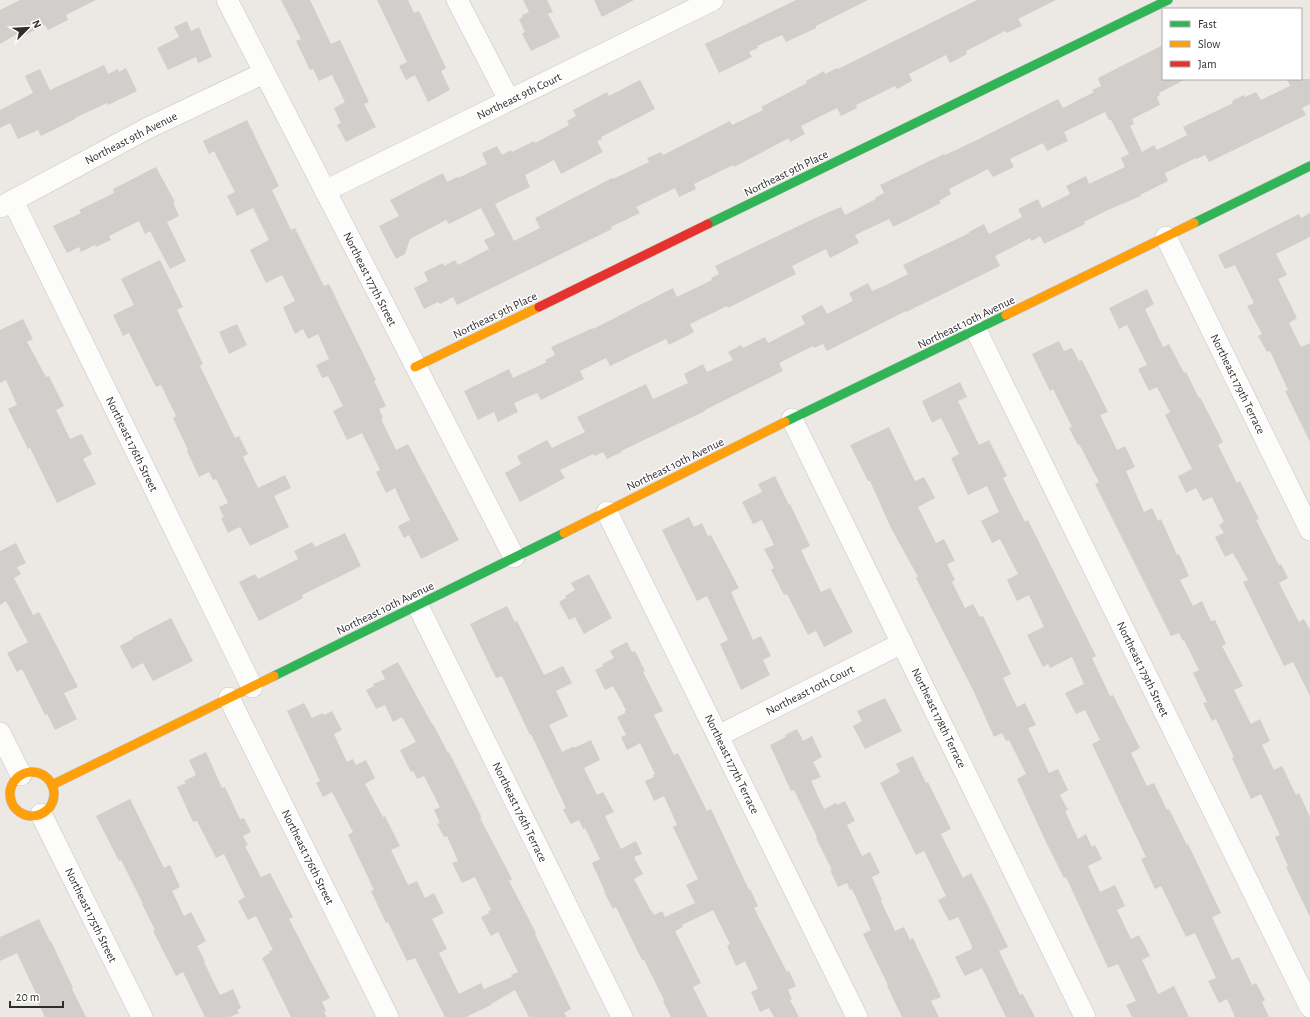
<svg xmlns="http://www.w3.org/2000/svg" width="1310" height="1017" font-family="'Alegreya Sans',sans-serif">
	<rect width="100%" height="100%" fill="#ece8e4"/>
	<g fill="#d1cecb">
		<path d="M 20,0 L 96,0 L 66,15 L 68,20 L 48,30 L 45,25 L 25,35 L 22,31 L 0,44 L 0,10 Z"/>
		<path d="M 281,0 L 310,0 L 331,44 L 340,40 L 369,102 L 364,104 L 376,127 L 346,142 L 337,125 L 341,123 L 334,108 L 345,102 L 332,75 L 319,81 L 313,69 L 310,70 L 296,41 L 301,39 Z"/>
		<path d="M 377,0 L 408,0 L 414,13 L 419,11 L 446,68 L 441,71 L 450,90 L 428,102 L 415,75 L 406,80 L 399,66 L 407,62 Z"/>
		<path d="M 523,0 L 547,0 L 553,12 L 548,14 L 560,37 L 531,51 L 522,34 L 525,32 L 519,19 L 523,17 L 522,15 L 529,12 Z"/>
		<path d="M 594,0 L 634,0 L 602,17 Z"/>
		<path d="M 796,0 L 868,0 L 816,26 L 816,28 L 786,42 L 782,35 L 757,46 L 758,48 L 749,52 L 752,57 L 719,73 L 705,44 Z"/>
		<path d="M 977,0 L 1056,0 L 1018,19 L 1022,26 L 1007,33 L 1005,31 L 966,51 L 967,54 L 950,63 L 946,55 L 909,74 L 912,81 L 897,89 L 895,86 L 856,105 L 857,108 L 841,116 L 837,108 L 801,126 L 805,134 L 790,142 L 789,138 L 734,167 L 733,165 L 694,184 L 696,189 L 679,197 L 675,188 L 636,207 L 640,213 L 611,227 L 612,229 L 457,305 L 453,297 L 440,304 L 438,302 L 424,309 L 414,288 L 428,281 L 424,272 L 443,263 L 444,266 L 455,260 L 458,265 L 489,249 L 484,240 L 495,235 L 481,208 L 449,224 L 446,220 L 410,239 L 405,254 L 396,259 L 379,226 L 399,216 L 390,200 L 443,173 L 447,182 L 457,177 L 458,178 L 487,164 L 482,153 L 497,146 L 502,155 L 511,150 L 512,152 L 534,141 L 535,143 L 569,125 L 567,121 L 576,116 L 573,110 L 607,92 L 609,96 L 640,80 L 655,109 L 601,137 L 602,139 L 597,141 L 603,152 L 561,174 L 554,160 L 525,175 L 530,187 L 495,204 L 514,241 L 540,228 L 535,218 L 612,178 L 613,179 L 649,162 L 647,158 L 661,152 L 663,155 L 730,121 L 732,125 L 763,110 L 761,107 L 807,83 L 806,81 L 824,71 L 825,74 L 837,68 L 838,69 Z"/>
		<path d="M 187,21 L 191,31 L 199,27 L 212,57 L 198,63 L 196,57 L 168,70 L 157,48 L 179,37 L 174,27 Z"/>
		<path d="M 1163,45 L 1163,79 L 1186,79 L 1159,93 L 1160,95 L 1157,97 L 1160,105 L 1132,119 L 1134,124 L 1130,126 L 1142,152 L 1154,145 L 1157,150 L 1187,135 L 1183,127 L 1233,103 L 1232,101 L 1244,95 L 1245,97 L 1256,92 L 1261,100 L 1290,86 L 1287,79 L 1310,79 L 1310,104 L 1302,108 L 1306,115 L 1209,162 L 1205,155 L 1197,159 L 1196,158 L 1165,173 L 1168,181 L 1140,195 L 1141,196 L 1108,210 L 1084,222 L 1085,224 L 1044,244 L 1040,236 L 1032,241 L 1030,238 L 995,256 L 1000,266 L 906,312 L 906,311 L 827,351 L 823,344 L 814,348 L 813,346 L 779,363 L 783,371 L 705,410 L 705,411 L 621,451 L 622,452 L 607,459 L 603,452 L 595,456 L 593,454 L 560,470 L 565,478 L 520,502 L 505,473 L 521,464 L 517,456 L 547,440 L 552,448 L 585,432 L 577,417 L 646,384 L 653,399 L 673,390 L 688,383 L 684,374 L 703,364 L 707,372 L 733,360 L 728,352 L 741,345 L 743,348 L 765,337 L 768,343 L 805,324 L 801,316 L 822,305 L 827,314 L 853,301 L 849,293 L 868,283 L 872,291 L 886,285 L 908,274 L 903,265 L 969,233 L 969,232 L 984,224 L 989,234 L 1022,217 L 1018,209 L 1038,199 L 1042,208 L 1070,194 L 1066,186 L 1086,176 L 1089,184 L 1125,167 L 1121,158 L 1129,154 L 1111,120 L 1109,120 L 1105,112 L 1064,132 L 1068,141 L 1047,151 L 1043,143 L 1010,159 L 1014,167 L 993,177 L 988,169 L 949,189 L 951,194 L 939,201 L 941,203 L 893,227 L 889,219 L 855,235 L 859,243 L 830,258 L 826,249 L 792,266 L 796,274 L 728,308 L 727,306 L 690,324 L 694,332 L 669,345 L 666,339 L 610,366 L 606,358 L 580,371 L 584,379 L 541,400 L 537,393 L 514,403 L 518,412 L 498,422 L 494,412 L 478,420 L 464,391 L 509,369 L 513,378 L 547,362 L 545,360 L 555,355 L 551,347 L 593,328 L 593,329 L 673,288 L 677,297 L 712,280 L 711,278 L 719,274 L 715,266 L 813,219 L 841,207 L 845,215 L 876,199 L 875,198 L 884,193 L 880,185 L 944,154 L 945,155 L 975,141 L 1058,99 L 1063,108 L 1094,92 L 1092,90 L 1101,86 L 1098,78 Z"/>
		<path d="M 104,65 L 108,74 L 118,69 L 119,72 L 126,68 L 137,91 L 108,105 L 107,103 L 75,118 L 75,119 L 41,136 L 38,130 L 18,139 L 10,123 L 0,128 L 0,110 L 33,93 L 25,76 L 40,69 L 50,90 Z"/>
		<path d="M 247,120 L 279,186 L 272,190 L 291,230 L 295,228 L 324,286 L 329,284 L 376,380 L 374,381 L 386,406 L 379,409 L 383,418 L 381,419 L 396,450 L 408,444 L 459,540 L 421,559 L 409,535 L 404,538 L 398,526 L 410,520 L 395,488 L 386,493 L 376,472 L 380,470 L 362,433 L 347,440 L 333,411 L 343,406 L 328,376 L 322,378 L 316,365 L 329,359 L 318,334 L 308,339 L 303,329 L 295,334 L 283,307 L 295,301 L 282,275 L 266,283 L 250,250 L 269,240 L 253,208 L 237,216 L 227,196 L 235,192 L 214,151 L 209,154 L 203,141 Z"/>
		<path d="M 156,167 L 175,202 L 173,203 L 179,216 L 167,222 L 186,261 L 170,269 L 150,231 L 145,234 L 139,221 L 109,236 L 111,240 L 96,247 L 95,245 L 81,252 L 79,247 L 67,253 L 53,226 L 81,213 L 79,210 L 114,193 L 113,189 Z"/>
		<path d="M 1310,213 L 1310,237 L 1276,254 L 1287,275 L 1278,279 L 1297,318 L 1289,323 L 1301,347 L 1310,343 L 1310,442 L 1285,391 L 1288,390 L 1270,351 L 1267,352 L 1258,336 L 1262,334 L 1247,306 L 1254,303 L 1235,265 L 1225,269 L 1218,255 L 1299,214 L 1301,218 Z"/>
		<path d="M 160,260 L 183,307 L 177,310 L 203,364 L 200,366 L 235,438 L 239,436 L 248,454 L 243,457 L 258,488 L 285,475 L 291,488 L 274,496 L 289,527 L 250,546 L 240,527 L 228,533 L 221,518 L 224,517 L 219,507 L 228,503 L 216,479 L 213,480 L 209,472 L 199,477 L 187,451 L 188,450 L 173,418 L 176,416 L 161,385 L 156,387 L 129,333 L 123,336 L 113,315 L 134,305 L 121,279 Z"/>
		<path d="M 1147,289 L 1154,304 L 1145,309 L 1163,347 L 1169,344 L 1184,373 L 1186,372 L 1199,398 L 1200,397 L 1223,442 L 1218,445 L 1237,483 L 1240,481 L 1259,519 L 1256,520 L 1279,565 L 1281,564 L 1288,578 L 1279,583 L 1299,622 L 1304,619 L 1310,630 L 1310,696 L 1293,662 L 1284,666 L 1243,582 L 1248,580 L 1233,553 L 1225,557 L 1215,537 L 1224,533 L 1219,525 L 1224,522 L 1212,497 L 1203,501 L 1196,488 L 1186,493 L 1178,476 L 1192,469 L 1165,415 L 1170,412 L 1157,387 L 1149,391 L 1138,369 L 1147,365 L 1127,325 L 1119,329 L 1109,308 Z"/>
		<path d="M 23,319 L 33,339 L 27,342 L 46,377 L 49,376 L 64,406 L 56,410 L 70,439 L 82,434 L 92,454 L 83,459 L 96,484 L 57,503 L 30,448 L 28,449 L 8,409 L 17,405 L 6,380 L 0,383 L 0,330 Z"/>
		<path d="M 237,324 L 247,345 L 229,354 L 219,332 Z"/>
		<path d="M 1059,341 L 1064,351 L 1072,348 L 1079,361 L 1082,360 L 1108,412 L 1100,415 L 1117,450 L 1125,446 L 1135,467 L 1126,471 L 1144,512 L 1152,508 L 1158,521 L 1161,519 L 1177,555 L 1179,554 L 1189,576 L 1180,580 L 1193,606 L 1202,601 L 1211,621 L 1215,620 L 1226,644 L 1222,646 L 1243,686 L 1234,690 L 1251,724 L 1260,719 L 1270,741 L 1262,745 L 1274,770 L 1282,766 L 1296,795 L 1299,793 L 1310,817 L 1310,917 L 1286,867 L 1288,866 L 1275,837 L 1280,835 L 1261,794 L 1251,799 L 1232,758 L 1234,757 L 1216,719 L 1212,721 L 1203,703 L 1207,702 L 1193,673 L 1199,670 L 1184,640 L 1183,641 L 1179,633 L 1171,636 L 1095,484 L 1099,482 L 1079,444 L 1078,445 L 1069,428 L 1072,427 L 1053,389 L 1050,391 L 1032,354 Z"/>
		<path d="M 960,382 L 967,397 L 958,401 L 979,445 L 989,440 L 1007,476 L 1003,478 L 1025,522 L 1028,520 L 1096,656 L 1092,658 L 1110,696 L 1113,695 L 1140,748 L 1131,753 L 1147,786 L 1154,783 L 1167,810 L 1169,809 L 1187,845 L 1188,844 L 1221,913 L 1212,917 L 1232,960 L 1239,957 L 1252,985 L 1256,983 L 1265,1000 L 1262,1002 L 1269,1017 L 1235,1017 L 1227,999 L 1219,1003 L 1208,981 L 1216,978 L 1195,933 L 1186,937 L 1161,886 L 1155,889 L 1141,859 L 1146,857 L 1092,744 L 1100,740 L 1085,710 L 1076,714 L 1065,693 L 1084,684 L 1072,657 L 1050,668 L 1048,664 L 1043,667 L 1027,635 L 1044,627 L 1029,595 L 1017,601 L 1007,580 L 1018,574 L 1000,539 L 992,543 L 981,521 L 999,512 L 987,486 L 968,495 L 951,458 L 959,454 L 941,418 L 932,423 L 922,401 Z"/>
		<path d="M 889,427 L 915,481 L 924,477 L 935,498 L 918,507 L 936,543 L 944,539 L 955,561 L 947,564 L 955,580 L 952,582 L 965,608 L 973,604 L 980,617 L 983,616 L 1011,674 L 1003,678 L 1017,707 L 1025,703 L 1036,725 L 1028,728 L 1049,773 L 1058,769 L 1068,790 L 1060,795 L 1068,810 L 1065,811 L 1078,839 L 1086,834 L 1092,847 L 1095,845 L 1102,859 L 1088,866 L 1100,892 L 1115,885 L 1125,906 L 1117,910 L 1131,939 L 1139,935 L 1150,956 L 1142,960 L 1158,994 L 1174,986 L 1189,1017 L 1132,1017 L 1126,1005 L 1136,1001 L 1118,964 L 1108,968 L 1066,877 L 1064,878 L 1046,842 L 1017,779 L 1026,774 L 1009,740 L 1006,741 L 1002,733 L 994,737 L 974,692 L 916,578 L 918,577 L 891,528 L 870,481 L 868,481 L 850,445 Z"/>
		<path d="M 775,476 L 789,505 L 790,504 L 810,546 L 801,550 L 821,592 L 830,588 L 853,632 L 824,647 L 816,631 L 808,635 L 787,594 L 784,595 L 771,570 L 774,568 L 764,549 L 774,545 L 762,520 L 753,524 L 742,502 L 762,492 L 758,484 Z"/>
		<path d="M 689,517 L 694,527 L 702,523 L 708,536 L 711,535 L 739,588 L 731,592 L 753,640 L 761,636 L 771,656 L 763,660 L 770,675 L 741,690 L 720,644 L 728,640 L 707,596 L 697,601 L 662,530 Z"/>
		<path d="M 345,533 L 361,566 L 302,595 L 303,598 L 259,621 L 239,582 L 255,574 L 258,579 L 298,559 L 294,551 L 312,542 L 315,547 Z"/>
		<path d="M 16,543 L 26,563 L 17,567 L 21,574 L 14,578 L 33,615 L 39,612 L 78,687 L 64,693 L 77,719 L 55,730 L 47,714 L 45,715 L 22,669 L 17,672 L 7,653 L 28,642 L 6,601 L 0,605 L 0,551 Z"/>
		<path d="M 589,574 L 612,618 L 584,634 L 575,617 L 569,620 L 559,602 L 566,598 L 565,596 L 575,590 L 571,583 Z"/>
		<path d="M 507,606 L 515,622 L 517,621 L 544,675 L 563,666 L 572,683 L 556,691 L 568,716 L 549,725 L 562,752 L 574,746 L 574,748 L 591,740 L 600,760 L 584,768 L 597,795 L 603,792 L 614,812 L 605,816 L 621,849 L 636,841 L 642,854 L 634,857 L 643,874 L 634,879 L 651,911 L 652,911 L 654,915 L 662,911 L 665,917 L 695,903 L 686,885 L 698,879 L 673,827 L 677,825 L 664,796 L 654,801 L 645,781 L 654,777 L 653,775 L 655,774 L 640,743 L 627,750 L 621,737 L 626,735 L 617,717 L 625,713 L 625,711 L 626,710 L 613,686 L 605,690 L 595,670 L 603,666 L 602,664 L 614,658 L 610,651 L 627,642 L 632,652 L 635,651 L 645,671 L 643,672 L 663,711 L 654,715 L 674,755 L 678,753 L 707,811 L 711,809 L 749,890 L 750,889 L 758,906 L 754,908 L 787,972 L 789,971 L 796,986 L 788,990 L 792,999 L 790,1000 L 799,1017 L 774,1017 L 769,1008 L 760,1012 L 751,992 L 758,989 L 745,961 L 736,966 L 727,946 L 730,944 L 713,910 L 682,925 L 683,927 L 675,931 L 701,983 L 693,987 L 708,1017 L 671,1017 L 663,1001 L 664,1000 L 644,960 L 642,960 L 616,907 L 613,909 L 604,892 L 605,892 L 592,863 L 600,859 L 585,828 L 583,829 L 579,820 L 571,824 L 563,810 L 566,808 L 531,734 L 530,735 L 502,676 L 496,678 L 470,624 Z"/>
		<path d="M 171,618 L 193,661 L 153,681 L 143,663 L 132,669 L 120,646 L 133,639 L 132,638 Z"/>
		<path d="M 398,662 L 432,724 L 433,724 L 448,753 L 449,752 L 482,818 L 480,818 L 512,879 L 509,881 L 536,933 L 535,934 L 571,1009 L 564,1013 L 567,1017 L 529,1017 L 515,990 L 491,1004 L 491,1005 L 466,1017 L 445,1017 L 415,958 L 407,961 L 388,922 L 386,923 L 371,891 L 374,890 L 348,835 L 353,832 L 332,792 L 323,797 L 316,783 L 320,781 L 287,711 L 304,703 L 312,718 L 323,713 L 324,715 L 332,711 L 342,730 L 334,734 L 347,762 L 353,759 L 356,765 L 366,760 L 375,778 L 365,784 L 383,817 L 385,816 L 400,846 L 391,850 L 408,885 L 417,881 L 425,898 L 434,893 L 444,913 L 432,919 L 447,949 L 439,953 L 459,994 L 481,983 L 484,989 L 512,977 L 511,975 L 518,972 L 498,932 L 491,936 L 481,917 L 489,913 L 488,911 L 491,910 L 475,877 L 462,883 L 452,863 L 458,861 L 447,836 L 444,837 L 437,824 L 440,823 L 434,810 L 440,807 L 424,776 L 417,779 L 413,771 L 411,772 L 400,750 L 416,742 L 402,717 L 393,722 L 385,705 L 376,709 L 366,690 L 374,686 L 373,684 L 385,679 L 381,671 Z"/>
		<path d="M 885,698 L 902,731 L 865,749 L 853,726 L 862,721 L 857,711 Z"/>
		<path d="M 797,729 L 803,741 L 812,736 L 822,757 L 813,762 L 821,777 L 811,781 L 824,809 L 836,803 L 837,805 L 845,801 L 855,821 L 847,825 L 862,856 L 870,852 L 880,873 L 872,877 L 882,900 L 881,901 L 895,931 L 904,927 L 910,940 L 913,938 L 919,951 L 941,997 L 931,1001 L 939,1017 L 902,1017 L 887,986 L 888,985 L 863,934 L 871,930 L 852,889 L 850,890 L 847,883 L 838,887 L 830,870 L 832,870 L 816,838 L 817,837 L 794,790 L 791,791 L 770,745 L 786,737 L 785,735 Z"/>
		<path d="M 206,752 L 222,788 L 225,787 L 240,819 L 244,818 L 251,832 L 243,836 L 248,845 L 245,846 L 261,877 L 270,873 L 293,917 L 289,919 L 330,998 L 322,1002 L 326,1011 L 324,1012 L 327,1017 L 291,1017 L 262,958 L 270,953 L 269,951 L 273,950 L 256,916 L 248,920 L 238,901 L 245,897 L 224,854 L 216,858 L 197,821 L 193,822 L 177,787 L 186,783 L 184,781 L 196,775 L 189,760 Z"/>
		<path d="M 913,756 L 926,783 L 928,782 L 951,829 L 941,834 L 963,878 L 971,873 L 986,902 L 1008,947 L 999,951 L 1020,995 L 1023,994 L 1035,1017 L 1006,1017 L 982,968 L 965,976 L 955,957 L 972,949 L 972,946 L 958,917 L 949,921 L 938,900 L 946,896 L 924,851 L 916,855 L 880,783 L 900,772 L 896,764 Z"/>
		<path d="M 130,799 L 164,868 L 170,865 L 180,887 L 172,891 L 184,916 L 191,912 L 206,941 L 197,946 L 205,961 L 204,962 L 220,995 L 233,989 L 241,1008 L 237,1010 L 239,1013 L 230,1017 L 205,1017 L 183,972 L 176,976 L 153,931 L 155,930 L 142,904 L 143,904 L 121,860 L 119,861 L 96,816 Z"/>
		<path d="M 39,919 L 50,941 L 51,941 L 73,988 L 72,989 L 86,1017 L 45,1017 L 38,1003 L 40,1002 L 17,953 L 0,961 L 0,937 Z"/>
	</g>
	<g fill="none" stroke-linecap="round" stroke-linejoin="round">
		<g stroke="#c5c4c5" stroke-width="22">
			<g id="street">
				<path d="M 227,0 L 514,557"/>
				<path d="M 457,0 L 509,100"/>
				<path d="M 325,191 L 713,0"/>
				<path d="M 13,201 L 252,687"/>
				<path d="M 1,207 L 148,128 L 264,73"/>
				<path d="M 1166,237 L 1310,530"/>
				<path d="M 976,330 L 1310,1007"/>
				<path d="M 792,419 L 1085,1017"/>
				<path d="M 607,512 L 857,1017"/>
				<path d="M 418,606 L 622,1017"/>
				<path d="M 229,698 L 388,1017"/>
				<path d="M 0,733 L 21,775"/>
				<path d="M 718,736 L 902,643"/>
				<path d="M 41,814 L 142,1017"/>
			</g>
		</g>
		<g stroke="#c5c4c5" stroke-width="10">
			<g id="fast">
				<path d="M 1194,223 L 1310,166"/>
				<path d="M 708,224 L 1168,0"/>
				<path d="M 785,422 L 1006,315"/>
				<path d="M 274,676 L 564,533"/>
			</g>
		</g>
		<g stroke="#c5c4c5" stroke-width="10">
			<g id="slow">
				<path d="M 1006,315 L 1194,223"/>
				<path d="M 415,367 L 539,307"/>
				<path d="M 564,533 L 785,422"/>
				<circle cx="32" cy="794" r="22"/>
				<path d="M 52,785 L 274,676"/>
			</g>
		</g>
		<g stroke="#c5c4c5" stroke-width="10">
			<path id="jam" d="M 539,307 L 708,224"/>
		</g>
		<use href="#street" stroke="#fcfcfb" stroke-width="21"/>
		<use href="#fast" stroke="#30b455" stroke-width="9"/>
		<use href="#slow" stroke="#ff9f0a" stroke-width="9"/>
		<use href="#jam" stroke="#e5322d" stroke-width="9"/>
	</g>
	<g text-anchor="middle" stroke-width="3" stroke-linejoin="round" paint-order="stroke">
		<g font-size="12" fill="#2e2e2e" stroke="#fff">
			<text transform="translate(519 96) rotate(-26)" y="4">Northeast 9th Court</text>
			<text transform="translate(131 138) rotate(-27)" y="4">Northeast 9th Avenue</text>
			<text transform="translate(786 173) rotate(-26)" y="4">Northeast 9th Place</text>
			<text transform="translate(370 279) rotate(63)" y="4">Northeast 177th Street</text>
			<text transform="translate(495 315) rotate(-26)" y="4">Northeast 9th Place</text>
			<text transform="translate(966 322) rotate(-26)" y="4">Northeast 10th Avenue</text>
			<text transform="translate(1238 384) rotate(64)" y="4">Northeast 179th Terrace</text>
			<text transform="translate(132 444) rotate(64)" y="4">Northeast 176th Street</text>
			<text transform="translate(675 464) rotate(-26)" y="4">Northeast 10th Avenue</text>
			<text transform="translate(385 608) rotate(-26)" y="4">Northeast 10th Avenue</text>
			<text transform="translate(1143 669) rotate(64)" y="4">Northeast 179th Street</text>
			<text transform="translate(810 690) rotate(-27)" y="4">Northeast 10th Court</text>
			<text transform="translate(939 718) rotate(64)" y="4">Northeast 178th Terrace</text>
			<text transform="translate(732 764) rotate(64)" y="4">Northeast 177th Terrace</text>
			<text transform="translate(520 812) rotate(64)" y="4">Northeast 176th Terrace</text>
			<text transform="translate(308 857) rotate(64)" y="4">Northeast 176th Street</text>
			<text transform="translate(91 915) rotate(64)" y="4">Northeast 175th Street</text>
		</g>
	</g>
	<rect x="1162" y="8" width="140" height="72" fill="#ffffff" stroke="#ababab"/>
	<rect x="1170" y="21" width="20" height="6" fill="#30b455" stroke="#ababab"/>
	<text x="1198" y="28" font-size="12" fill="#2e2e2e">Fast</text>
	<rect x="1170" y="41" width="20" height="6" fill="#ff9f0a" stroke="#ababab"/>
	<text x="1198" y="48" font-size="12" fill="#2e2e2e">Slow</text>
	<rect x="1170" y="61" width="20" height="6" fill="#e5322d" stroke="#ababab"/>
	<text x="1198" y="68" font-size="12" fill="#2e2e2e">Jam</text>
	<g transform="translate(28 28) rotate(66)" stroke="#ffffff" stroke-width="3" paint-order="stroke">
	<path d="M0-3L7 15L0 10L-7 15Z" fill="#2e2e2e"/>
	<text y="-6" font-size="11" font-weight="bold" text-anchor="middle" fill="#2e2e2e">N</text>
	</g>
	<path d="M10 1001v6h53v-6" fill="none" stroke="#2e2e2e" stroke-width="2"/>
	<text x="16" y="1001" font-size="12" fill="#2e2e2e" stroke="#ffffff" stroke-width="3" paint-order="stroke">20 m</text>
</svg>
